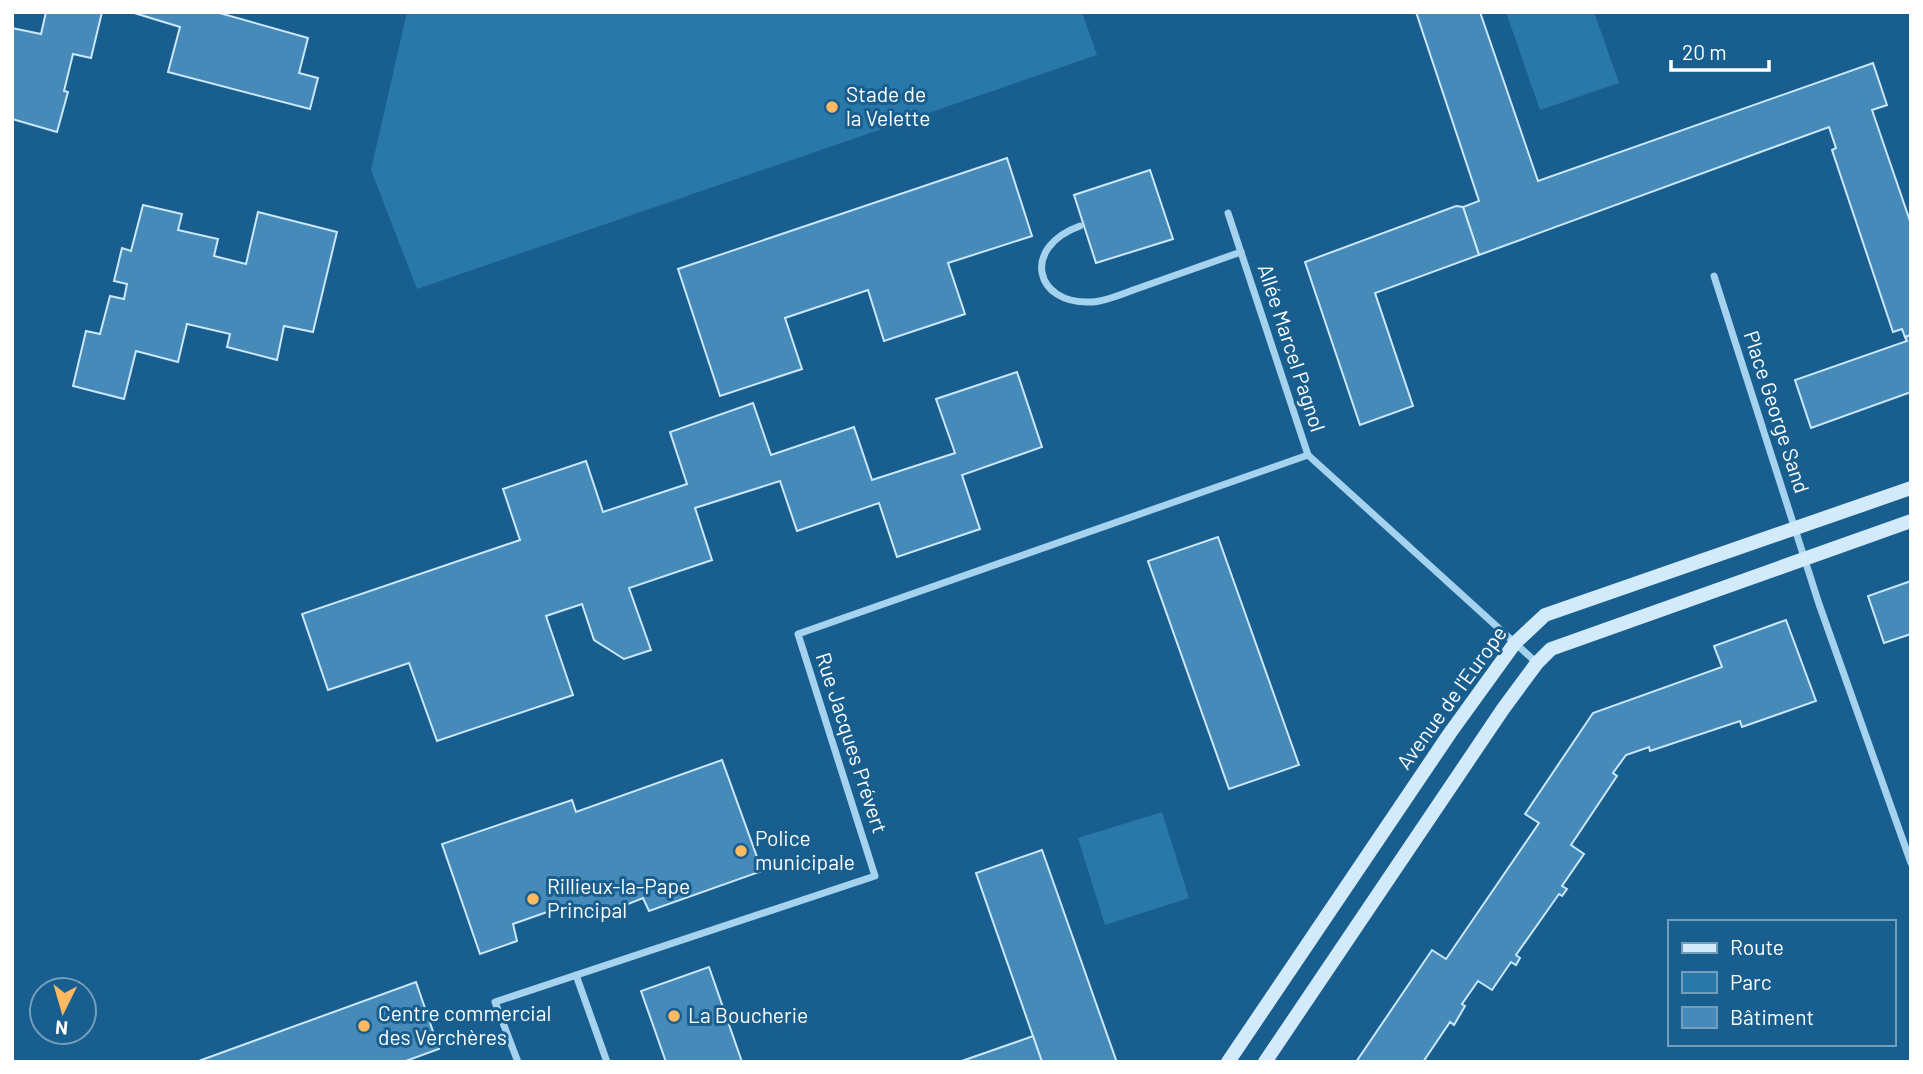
<svg xmlns="http://www.w3.org/2000/svg" width="1923" height="1074" font-family="Barlow,sans-serif">
	<rect width="100%" height="100%" fill="#185e8e"/>
	<g fill="#2878aa">
		<path d="M 407,12 L 1082,12 L 1097,55 L 417,289 L 371,170 Z"/>
		<path d="M 1506,12 L 1594,12 L 1619,83 L 1540,110 Z"/>
		<path d="M 1162,812 L 1189,898 L 1105,925 L 1078,838 Z"/>
	</g>
	<g fill="#458ab8" stroke="#cbe8fa" stroke-width="2">
		<path d="M 46,12 L 102,12 L 91,58 L 73,54 L 64,91 L 68,92 L 57,132 L 12,119 L 12,28 L 41,34 Z"/>
		<path d="M 131,12 L 216,12 L 308,38 L 299,73 L 318,78 L 310,109 L 168,72 L 180,27 Z"/>
		<path d="M 1416,12 L 1480,12 L 1538,181 L 1873,63 L 1887,105 L 1872,110 L 1911,224 L 1911,335 L 1905,337 L 1902,329 L 1893,332 L 1832,150 L 1836,148 L 1829,127 L 1479,255 L 1463,207 L 1479,201 Z"/>
		<path d="M 1007,158 L 1032,236 L 948,263 L 965,314 L 884,341 L 868,290 L 785,318 L 802,369 L 720,396 L 678,269 Z"/>
		<path d="M 1150,170 L 1173,239 L 1096,263 L 1074,195 Z"/>
		<path d="M 143,205 L 182,214 L 178,230 L 218,239 L 214,256 L 246,264 L 258,212 L 337,232 L 313,332 L 284,326 L 277,360 L 227,347 L 230,334 L 187,324 L 178,362 L 136,351 L 124,399 L 73,386 L 86,331 L 100,334 L 110,296 L 124,299 L 127,284 L 114,281 L 122,248 L 131,251 Z"/>
		<path d="M 1456,206 L 1463,207 L 1479,255 L 1375,293 L 1413,406 L 1360,425 L 1305,262 Z"/>
		<path d="M 1911,335 L 1911,392 L 1811,428 L 1795,380 L 1907,341 L 1905,337 Z"/>
		<path d="M 1017,372 L 1042,447 L 962,475 L 980,529 L 897,557 L 879,503 L 797,531 L 780,481 L 695,508 L 712,560 L 629,588 L 651,650 L 624,659 L 594,640 L 582,604 L 546,616 L 573,695 L 437,741 L 409,663 L 328,690 L 302,614 L 520,540 L 503,489 L 586,461 L 603,512 L 687,484 L 670,432 L 753,403 L 771,455 L 854,427 L 872,480 L 955,453 L 936,399 Z"/>
		<path d="M 1218,537 L 1299,765 L 1229,789 L 1148,561 Z"/>
		<path d="M 1911,581 L 1911,634 L 1884,643 L 1868,596 Z"/>
		<path d="M 1786,620 L 1816,701 L 1742,727 L 1740,721 L 1650,751 L 1649,747 L 1626,755 L 1613,773 L 1617,776 L 1571,845 L 1584,854 L 1562,886 L 1567,889 L 1562,896 L 1559,894 L 1516,955 L 1520,958 L 1516,965 L 1511,962 L 1492,990 L 1478,981 L 1462,1004 L 1465,1006 L 1454,1025 L 1450,1022 L 1423,1062 L 1356,1062 L 1432,950 L 1446,959 L 1539,823 L 1525,814 L 1593,713 L 1722,667 L 1714,646 Z"/>
		<path d="M 722,760 L 762,871 L 649,911 L 643,898 L 598,916 L 593,906 L 571,915 L 567,905 L 513,924 L 517,941 L 480,954 L 442,844 L 572,800 L 576,812 Z"/>
		<path d="M 1042,850 L 1116,1060 L 1116,1062 L 1042,1062 L 976,873 Z"/>
		<path d="M 709,967 L 742,1062 L 666,1062 L 641,991 Z"/>
		<path d="M 416,982 L 439,1049 L 403,1062 L 196,1062 Z"/>
		<path d="M 1033,1036 L 1042,1062 L 959,1062 L 1022,1040 Z"/>
	</g>
	<g fill="none" stroke-linecap="round" stroke-linejoin="round">
		<g stroke="#a4d2ef" stroke-width="7">
			<path d="M 1228,213 L 1308,455 L 1537,663"/>
			<path d="M 1080,226 C 1021,247 1034,305 1092,302 C 1107,301 1124,293 1139,288 C 1173,276 1207,264 1241,252"/>
			<path d="M 1714,276 L 1819,604 L 1911,863"/>
			<path d="M 576,975 L 607,1062"/>
			<path d="M 518,1062 L 495,1002 L 875,876 L 798,634 L 1308,455"/>
		</g>
		<g stroke="#d2eafa" stroke-width="14">
			<path d="M 1228,1062 L 1450,733 L 1515,643 L 1545,615 L 1911,488"/>
			<path d="M 1265,1062 L 1503,709 L 1537,663 L 1551,649 L 1911,521"/>
		</g>
	</g>
	<g fill="#ffb962" stroke="#185e8e" stroke-width="2.5">
		<circle cx="832" cy="107" r="7"/>
		<circle cx="741" cy="851" r="7"/>
		<circle cx="533" cy="899" r="7"/>
		<circle cx="674" cy="1016" r="7"/>
		<circle cx="364" cy="1026" r="7"/>
	</g>
	<g text-anchor="middle" stroke-width="6" stroke-linejoin="round" paint-order="stroke">
		<g font-size="21" fill="#fff" stroke="#185e8e" text-anchor="start">
			<text x="846" y="102">Stade de<tspan x="846" dy="24">la Velette</tspan></text>
			<text x="755" y="846">Police<tspan x="755" dy="24">municipale</tspan></text>
			<text x="547" y="894">Rillieux-la-Pape<tspan x="547" dy="24">Principal</tspan></text>
			<text x="378" y="1021">Centre commercial<tspan x="378" dy="24">des Verchères</tspan></text>
			<text x="688" y="1023">La Boucherie</text>
		</g>
		<g font-size="21" fill="#fff" stroke="#185e8e">
			<text transform="translate(1291 348) rotate(72)" y="7">Allée Marcel Pagnol</text>
			<text transform="translate(1776 412) rotate(72)" y="7">Place George Sand</text>
			<text transform="translate(1452 698) rotate(-54)" y="7">Avenue de l'Europe</text>
			<text transform="translate(851 743) rotate(72)" y="7">Rue Jacques Prévert</text>
		</g>
	</g>
	<rect width="1923" height="1074" fill="none" stroke="#ffffff" stroke-width="28"/>
	<rect x="1668" y="920" width="228" height="126" fill="#185e8e" stroke="#749ebb" stroke-width="2"/>
	<rect x="1682" y="943" width="35" height="10" fill="#d2eafa" stroke="#749ebb" stroke-width="2"/>
	<text x="1730" y="955" font-size="21" fill="#ffffff">Route</text>
	<rect x="1682" y="972" width="35" height="21" fill="#2878aa" stroke="#749ebb" stroke-width="2"/>
	<text x="1730" y="990" font-size="21" fill="#ffffff">Parc</text>
	<rect x="1682" y="1007" width="35" height="21" fill="#458ab8" stroke="#749ebb" stroke-width="2"/>
	<text x="1730" y="1025" font-size="21" fill="#ffffff">Bâtiment</text>
	<g transform="translate(63 1011) rotate(185)"><circle r="33" fill="#185e8e" stroke="#749ebb" stroke-width="2"/>
	<path d="M0-5L12 26L0 18L-12 26Z" fill="#ffb962"/>
	<text y="-10" font-size="19" font-weight="bold" text-anchor="middle" fill="#ffffff">N</text>
	</g>
	<path d="M1671 60v10h98v-10" fill="none" stroke="#ffffff" stroke-width="3.5"/>
	<text x="1682" y="60" font-size="21" fill="#ffffff" stroke="#185e8e" stroke-width="5" paint-order="stroke">20 m</text>
</svg>
